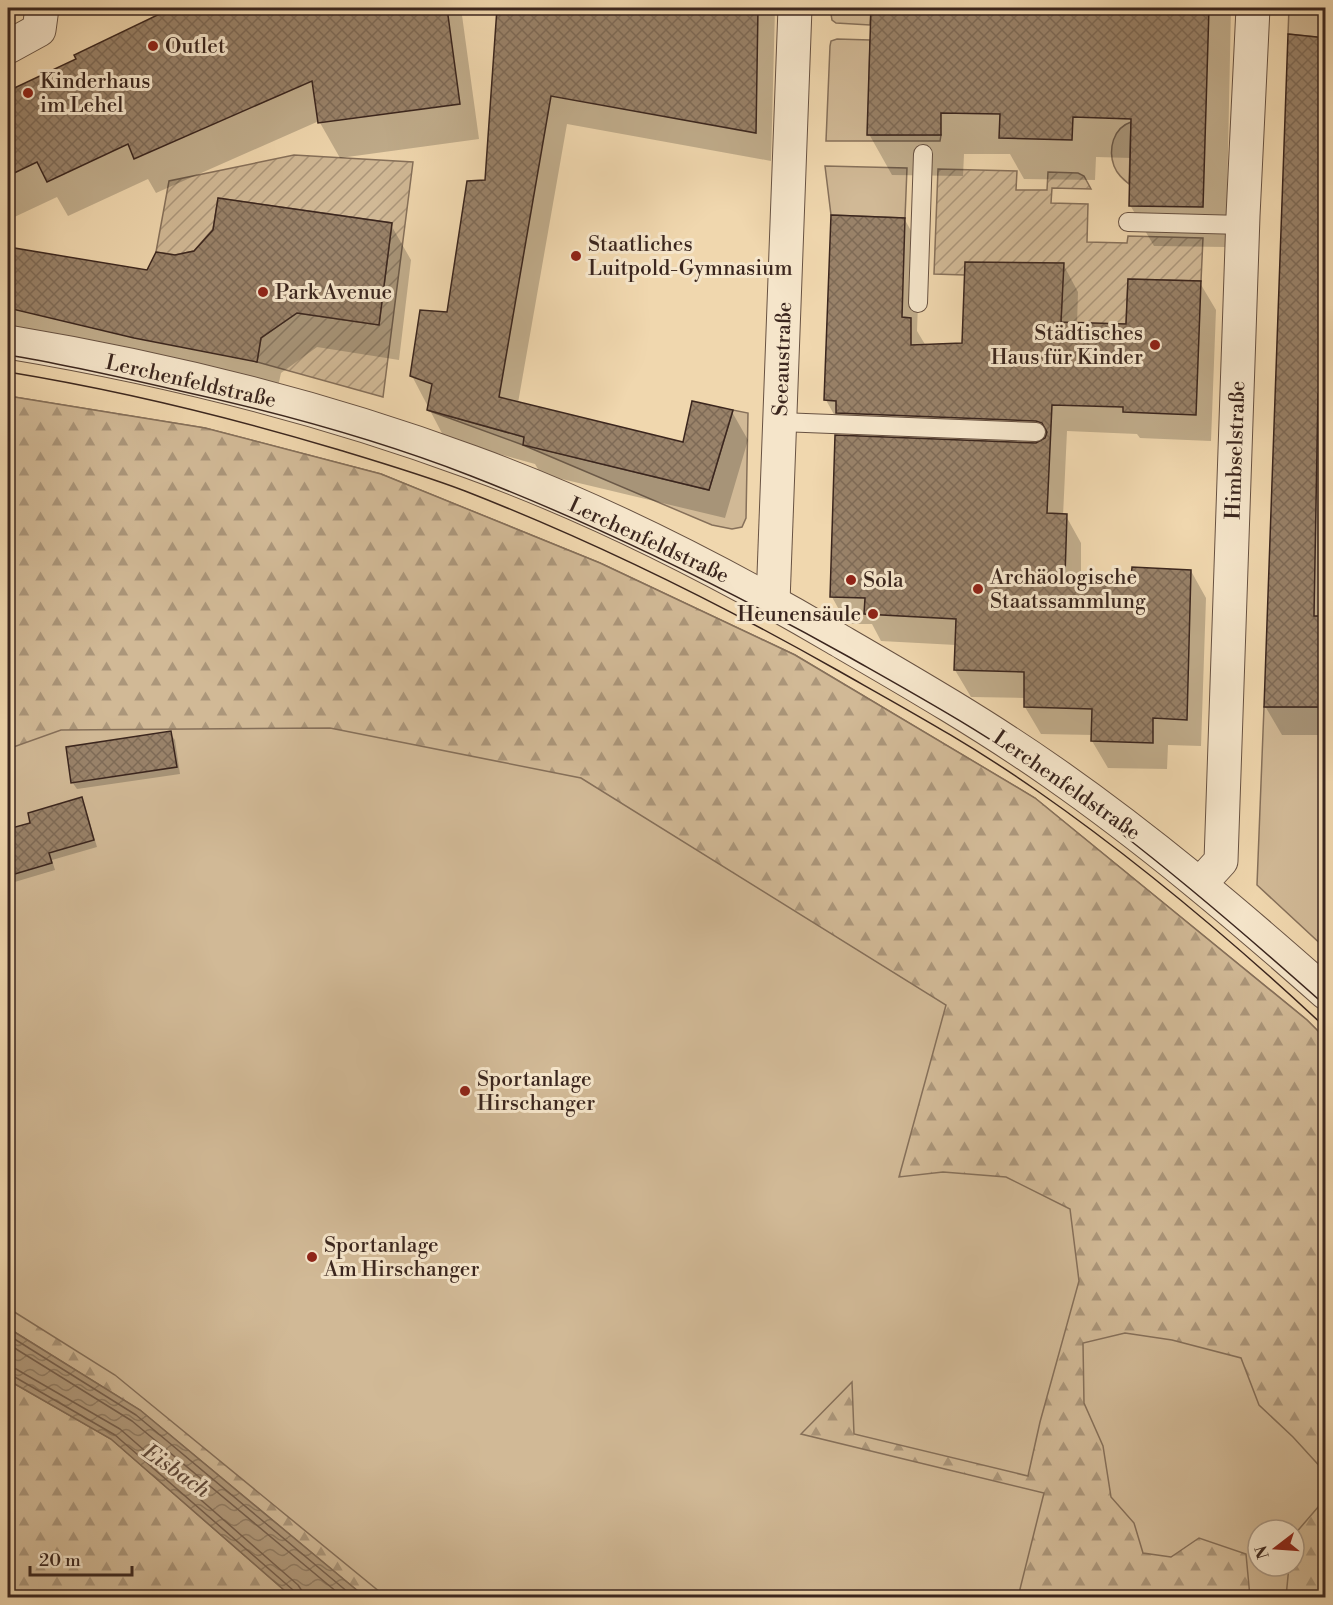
<svg xmlns="http://www.w3.org/2000/svg" width="1333" height="1605" font-family="'Libre Bodoni',serif">
	<defs>
		<pattern id="forest-firs" width="22" height="20" patternUnits="userSpaceOnUse" patternTransform="scale(1.5)"><rect width="22" height="20" fill="#d1b996"/><path d="M5 1l3.5 6h-7zM16 11l3.5 6h-7z" fill="#ab967a"/></pattern>
		<pattern id="garden-furrows" width="10" height="10" patternUnits="userSpaceOnUse" patternTransform="scale(1.5)"><rect width="10" height="10" fill="#d1b996"/><path d="M-1 1l2-2M0 10L10 0M9 11l2-2" fill="none" stroke="#ab967a"/></pattern>
		<pattern id="water-waves" width="16" height="10" patternUnits="userSpaceOnUse" patternTransform="scale(1.5)"><rect width="16" height="10" fill="#b29b7d"/><path d="M0 5q4-4 8 0t8 0" fill="none" stroke="#927e66"/></pattern>
		<pattern id="building-cross-hatch" width="8" height="8" patternUnits="userSpaceOnUse" patternTransform="scale(1.5)"><rect width="8" height="8" fill="#998269"/><path d="M0 0l8 8M0 8l8-8" fill="none" stroke="#7e6a56"/></pattern>
	</defs>
	<rect width="100%" height="100%" fill="#f0d7ae"/>
	<filter id="stains"><feTurbulence type="fractalNoise" baseFrequency=".00333" numOctaves="4"/><feColorMatrix values="0 0 0 0 .2 0 0 0 0 .09 0 0 0 0 .02 0 0 0 .5 -.17"/></filter>
	<radialGradient id="worn" r=".72"><stop offset=".6" stop-color="#630" stop-opacity="0"/><stop offset="1" stop-color="#630" stop-opacity=".3"/></radialGradient>
	<g fill="#d1b996" stroke="#86705a" stroke-width="1.5" fill-rule="evenodd">
		<path d="M 830,8 L 871,8 L 870,25 L 836,23 L 832,20 Z"/>
		<path d="M 1289,8 L 1325,8 L 1325,38 L 1288,34 Z"/>
		<path d="M 837,39 L 870,40 L 868,135 L 941,135 L 940,141 L 826,141 L 830,46 L 831,41 Z"/>
		<path d="M 1131,122 L 1129,184 C 1123,179 1117,174 1114,166 C 1108,149 1113,128 1131,122 Z"/>
		<path d="M 825,166 L 907,168 L 905,218 L 831,215 Z"/>
		<path d="M 8,396 L 205,428 L 381,474 L 600,563 L 795,655 L 1035,798 L 1307,1020 L 1326,1039 L 1325,1597 L 8,1597 ZM 1258,1530 L 1294,1530 L 1294,1566 L 1258,1566 Z"/>
		<path d="M 427,410 L 524,437 L 524,445 L 709,490 L 733,410 L 748,413 L 746,518 L 742,527 L 732,529 L 712,525 L 523,445 Z"/>
		<path d="M 1264,707 L 1325,707 L 1325,948 L 1257,885 Z"/>
	</g>
	<g fill="url(#forest-firs)" stroke="#86705a" stroke-width="1.5">
		<path d="M 8,396 L 205,428 L 381,474 L 600,563 L 795,655 L 1035,798 L 1307,1020 L 1326,1039 L 1325,1472 L 1293,1437 L 1259,1405 L 1241,1358 L 1172,1340 L 1125,1333 L 1083,1343 L 1084,1403 L 1103,1446 L 1111,1497 L 1134,1523 L 1143,1553 L 1171,1557 L 1199,1538 L 1246,1554 L 1250,1597 L 1018,1597 L 1044,1493 L 801,1434 L 852,1382 L 854,1434 L 1028,1476 L 1040,1422 L 1079,1281 L 1070,1209 L 1006,1177 L 943,1172 L 899,1177 L 946,1005 L 581,778 L 330,728 L 61,730 L 8,749 Z"/>
		<path d="M 8,1308 L 115,1375 L 386,1597 L 365,1597 L 140,1410 L 8,1328 Z"/>
		<path d="M 8,1380 L 111,1439 L 292,1597 L 8,1597 Z"/>
		<path d="M 1325,1499 L 1325,1597 L 1286,1597 L 1289,1566 L 1294,1566 L 1294,1535 Z"/>
	</g>
	<g fill="url(#garden-furrows)" stroke="#86705a" stroke-width="1.5">
		<path d="M 294,155 L 413,162 L 383,397 L 257,362 L 261,338 L 297,313 L 379,325 L 392,223 L 218,198 L 213,229 L 194,251 L 175,255 L 156,252 L 169,181 Z"/>
		<path d="M 938,169 L 1017,171 L 1016,190 L 1047,190 L 1048,172 L 1078,173 L 1084,176 L 1091,189 L 1052,188 L 1051,203 L 1088,204 L 1087,242 L 1127,243 L 1128,236 L 1203,238 L 1201,281 L 1128,279 L 1126,324 L 1112,324 L 1059,382 L 1063,263 L 965,275 L 934,274 Z"/>
	</g>
	<path fill="url(#water-waves)" stroke="#826c57" stroke-width="1.5" d="M 8,1328 L 140,1410 L 365,1597 L 292,1597 L 111,1439 L 8,1380 Z"/>
	<g fill="#0003">
		<path d="M 176,8 L 461,8 L 479,139 L 340,158 L 319,121 L 156,193 L 148,179 L 68,216 L 57,197 L 8,220 L 8,93 L 78,60 L 131,28 Z"/>
		<path d="M 499,8 L 775,8 L 771,161 L 567,124 L 518,403 L 684,443 L 732,412 L 748,440 L 725,518 L 541,474 L 535,464 L 445,439 L 412,376 L 448,313 L 487,181 Z"/>
		<path d="M 872,8 L 1231,8 L 1226,247 L 1154,246 L 1130,205 L 1132,158 L 1096,157 L 1095,180 L 1024,179 L 1010,154 L 964,154 L 963,176 L 892,175 L 869,134 Z"/>
		<path d="M 1326,40 L 1326,735 L 1282,735 L 1265,706 Z"/>
		<path d="M 905,220 L 920,247 L 917,331 L 926,346 L 963,345 L 1063,264 L 1078,292 L 1077,324 L 1128,325 L 1200,283 L 1216,310 L 1211,441 L 1140,438 L 1137,434 L 1067,431 L 1063,516 L 1066,516 L 1081,543 L 1081,578 L 1133,579 L 1191,571 L 1206,598 L 1201,746 L 1168,745 L 1167,769 L 1108,768 L 1092,741 L 1093,735 L 1041,734 L 1025,707 L 1025,698 L 971,697 L 955,670 L 956,645 L 881,641 L 872,624 L 847,624 L 832,597 L 852,438 L 846,427 L 841,427 L 826,400 Z"/>
		<path d="M 391,225 L 411,260 L 399,360 L 317,347 L 281,373 L 276,396 L 8,340 L 8,249 L 148,272 L 175,257 Z"/>
		<path d="M 170,733 L 175,740 L 180,774 L 77,789 L 72,782 Z"/>
		<path d="M 81,799 L 85,806 L 97,847 L 52,860 L 55,870 L 8,884 L 8,831 L 32,824 Z"/>
	</g>
	<g fill="none" stroke-linecap="round" stroke-linejoin="round">
		<g stroke="#76604e" stroke-width="1.5">
			<path d="M 8,1335 L 136,1415 L 355,1598"/>
			<path d="M 8,1344 L 132,1421 L 344,1598"/>
			<path d="M 8,1368 L 16,1369 L 120,1429 L 298,1585 L 302,1591 L 303,1598"/>
			<path d="M 8,1375 L 13,1376 L 115,1435 L 293,1590 L 295,1598"/>
		</g>
	</g>
	<g fill="url(#building-cross-hatch)" stroke="#3b261e" stroke-width="1.5">
		<path d="M 172,8 L 447,8 L 460,104 L 318,123 L 312,81 L 134,159 L 128,144 L 47,182 L 37,162 L 8,176 L 8,91 L 76,59 L 74,55 Z"/>
		<path d="M 497,8 L 758,8 L 756,133 L 551,96 L 499,397 L 683,442 L 692,401 L 733,410 L 709,490 L 523,445 L 524,437 L 427,410 L 432,384 L 410,376 L 420,310 L 447,312 L 467,181 L 485,180 Z"/>
		<path d="M 871,8 L 1209,8 L 1203,207 L 1129,206 L 1131,119 L 1073,117 L 1072,140 L 999,138 L 1000,114 L 941,113 L 941,135 L 867,135 Z"/>
		<path d="M 1288,34 L 1326,38 L 1326,195 L 1322,199 L 1321,298 L 1326,298 L 1326,394 L 1318,394 L 1314,616 L 1326,616 L 1326,707 L 1264,707 Z"/>
		<path d="M 218,198 L 392,223 L 379,325 L 297,313 L 261,338 L 257,362 L 134,338 L 8,308 L 8,247 L 147,270 L 156,252 L 175,255 L 194,251 L 213,230 Z"/>
		<path d="M 831,215 L 905,218 L 902,317 L 911,318 L 911,345 L 962,343 L 965,262 L 1064,263 L 1061,322 L 1126,324 L 1128,279 L 1201,281 L 1196,415 L 1123,412 L 1123,407 L 1052,405 L 1047,513 L 1067,514 L 1065,576 L 1131,578 L 1132,567 L 1191,570 L 1187,720 L 1153,718 L 1153,743 L 1091,741 L 1092,709 L 1024,707 L 1024,672 L 954,670 L 956,619 L 864,614 L 865,598 L 830,597 L 835,435 L 1036,443 L 1045,438 L 1047,432 L 1042,423 L 1036,421 L 836,413 L 836,401 L 824,400 Z"/>
		<path d="M 171,731 L 177,767 L 71,783 L 66,747 Z"/>
		<path d="M 82,797 L 94,840 L 49,853 L 52,863 L 8,876 L 8,829 L 30,823 L 28,813 Z"/>
	</g>
	<g fill="none" stroke-linecap="round" stroke-linejoin="round">
		<g stroke="#685242" stroke-width="20">
			<g id="service">
				<path d="M 1128,222 L 1243,225"/>
				<path d="M 918,303 L 923,154"/>
				<path d="M 780,422 L 1036,432"/>
			</g>
		</g>
		<g stroke="#685242" stroke-width="35">
			<g id="minor">
				<path d="M 8,47 L 39,30 L 42,8"/>
				<path d="M 8,342 C 164,368 322,407 471,462 C 598,508 719,570 835,638 C 909,681 982,723 1052,772 C 1148,839 1238,915 1326,993"/>
				<path d="M 773,602 L 795,8"/>
				<path d="M 1200,884 L 1221,861 L 1243,216 L 1253,8"/>
			</g>
		</g>
		<use href="#service" stroke="#f5e5ca" stroke-width="18"/>
		<use href="#minor" stroke="#f5e5ca" stroke-width="33"/>
		<g stroke="#3b261e" stroke-width="1.5">
			<path d="M 8,355 C 64,364 120,377 176,390 C 276,412 376,439 471,476 C 602,527 727,589 849,657 C 916,695 985,733 1047,778 C 1145,848 1236,926 1326,1006"/>
			<path d="M 8,372 C 118,390 229,417 336,449 C 379,462 423,475 465,491 C 593,541 717,602 837,670 C 904,708 972,745 1036,790 C 1138,861 1235,943 1326,1028"/>
		</g>
	</g>
	<g fill="#8f2418" stroke="#f5e5ca" stroke-width="2">
		<circle cx="153" cy="46" r="6"/>
		<circle cx="28" cy="93" r="6"/>
		<circle cx="576" cy="256" r="6"/>
		<circle cx="263" cy="292" r="6"/>
		<circle cx="1155" cy="345" r="6"/>
		<circle cx="851" cy="580" r="6"/>
		<circle cx="978" cy="589" r="6"/>
		<circle cx="873" cy="614" r="6"/>
		<circle cx="465" cy="1091" r="6"/>
		<circle cx="312" cy="1257" r="6"/>
	</g>
	<g text-anchor="middle" stroke-width="6" stroke-linejoin="round" paint-order="stroke">
		<g font-size="21" fill="#3b261e" stroke="#f5e5ca" text-anchor="start">
			<text x="165" y="53">Outlet</text>
			<text x="40" y="88">Kinderhaus<tspan x="40" dy="24">im Lehel</tspan></text>
			<text x="588" y="251">Staatliches<tspan x="588" dy="24">Luitpold-Gymnasium</tspan></text>
			<text x="275" y="299">Park Avenue</text>
			<text x="1143" y="340" text-anchor="end">Städtisches<tspan x="1143" dy="24">Haus für Kinder</tspan></text>
			<text x="990" y="584">Archäologische<tspan x="990" dy="24">Staatssammlung</tspan></text>
			<text x="863" y="587">Sola</text>
			<text x="861" y="621" text-anchor="end">Heunensäule</text>
			<text x="477" y="1086">Sportanlage<tspan x="477" dy="24">Hirschanger</tspan></text>
			<text x="324" y="1252">Sportanlage<tspan x="324" dy="24">Am Hirschanger</tspan></text>
		</g>
		<g font-size="21" fill="#3b261e" stroke="#f5e5ca">
			<text transform="translate(782 359) rotate(-88)" y="7">Seeaustraße</text>
			<text transform="translate(191 381) rotate(13)" y="7">Lerchenfeldstraße</text>
			<text transform="translate(1235 450) rotate(-88)" y="7">Himbselstraße</text>
			<text transform="translate(649 540) rotate(25)" y="7">Lerchenfeldstraße</text>
			<text transform="translate(1067 785) rotate(35)" y="7">Lerchenfeldstraße</text>
		</g>
		<g font-size="22" font-style="italic" fill="#5f493a" stroke="#f5e5ca">
			<text transform="translate(177 1470) rotate(35)" y="8">Eisbach</text>
		</g>
	</g>
	<rect width="1333" height="1605" fill="none" stroke="#f0d7ae" stroke-width="30"/>
	<rect x="9" y="9" width="1315" height="1587" fill="none" stroke="#3b261e" stroke-width="3"/>
	<rect x="15" y="15" width="1303" height="1575" fill="none" stroke="#3b261e" stroke-width="1.5"/>
	<g transform="translate(1276 1548) rotate(253)"><circle r="28" fill="#f5e5ca" stroke="#ab9985" stroke-width="1.5"/>
	<path d="M0-4.5L10 22L0 15L-10 22Z" fill="#8f2418"/>
	<text y="-9" font-size="16" font-weight="bold" text-anchor="middle" fill="#3b261e">N</text>
	</g>
	<path d="M30 1566v9h102v-9" fill="none" stroke="#3b261e" stroke-width="3"/>
	<text x="39" y="1566" font-size="18" fill="#3b261e" stroke="#f5e5ca" stroke-width="4.5" paint-order="stroke">20 m</text>
	<rect width="100%" height="100%" filter="url(#stains)"/>
	<rect width="100%" height="100%" fill="url(#worn)"/>
</svg>
